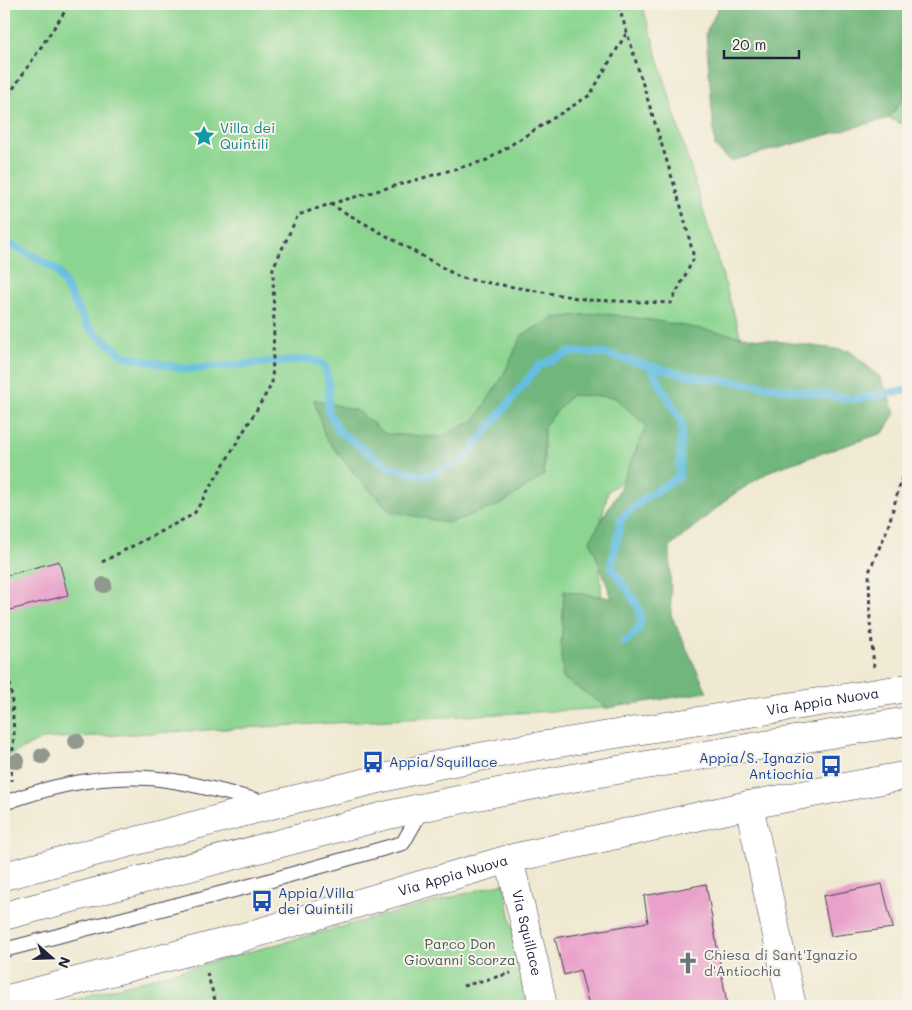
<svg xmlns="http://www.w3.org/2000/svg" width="912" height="1010" font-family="Mali,sans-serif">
	<rect width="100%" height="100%" fill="#f7f3e8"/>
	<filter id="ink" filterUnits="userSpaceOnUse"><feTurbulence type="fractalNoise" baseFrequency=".02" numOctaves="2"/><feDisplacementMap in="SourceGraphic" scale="10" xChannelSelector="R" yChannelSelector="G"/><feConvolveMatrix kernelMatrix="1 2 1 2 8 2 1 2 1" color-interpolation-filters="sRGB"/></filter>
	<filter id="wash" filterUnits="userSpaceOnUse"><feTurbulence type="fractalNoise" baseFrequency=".0096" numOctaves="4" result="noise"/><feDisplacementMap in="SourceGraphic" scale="20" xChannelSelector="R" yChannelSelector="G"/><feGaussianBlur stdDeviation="1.12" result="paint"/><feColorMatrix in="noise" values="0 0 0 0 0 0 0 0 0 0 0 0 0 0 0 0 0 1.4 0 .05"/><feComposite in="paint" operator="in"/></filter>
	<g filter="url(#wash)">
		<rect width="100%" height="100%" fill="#f0e9d2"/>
		<g fill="#8cd591" stroke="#577c66">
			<path d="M 4,4 L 642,4 L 762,409 L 648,463 L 608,491 L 598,534 L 608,708 L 42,739 L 4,758 Z"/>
			<path d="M 908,81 L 908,126 L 889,118 L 903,98 Z"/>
			<path d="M 504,883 L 527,1006 L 49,1006 Z"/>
		</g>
		<g fill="#71b67b" stroke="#4a6c5b">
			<path d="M 720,4 L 908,4 L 908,81 L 903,98 L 889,118 L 731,161 L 715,147 L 706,33 Z"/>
			<path d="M 600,313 L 657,321 L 746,337 L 850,351 L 881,378 L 895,413 L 883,433 L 772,470 L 731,496 L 670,547 L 671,615 L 707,692 L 608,708 L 563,678 L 561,648 L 564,591 L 612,598 L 590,540 L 618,492 L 646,426 L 614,397 L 571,395 L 544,426 L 544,475 L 502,504 L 448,523 L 390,511 L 357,477 L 325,437 L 314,399 L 358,411 L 385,434 L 440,437 L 474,421 L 503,376 L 522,335 L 553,318 Z"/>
		</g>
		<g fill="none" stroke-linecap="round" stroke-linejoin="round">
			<g stroke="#63bee1" stroke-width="8">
				<path d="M 4,242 L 26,252 L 57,270 L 87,326 L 124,356 L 185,369 L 311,359 L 325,366 L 329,385 L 328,411 L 339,431 L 387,466 L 424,476 L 464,460 L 538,366 L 570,352 L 602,353 L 681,374 L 853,399 L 908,390"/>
				<path d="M 624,642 C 631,637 640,631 641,621 C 642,605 620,581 611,567 L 621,519 L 643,499 L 679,477 L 682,423 L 650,366"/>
			</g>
		</g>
		<g id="blocks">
			<g fill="#e9a0ca">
				<path d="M 59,561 L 68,595 L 10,610 L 4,584 L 4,576 Z"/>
				<path d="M 706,884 L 727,1004 L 714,1006 L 589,1006 L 580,970 L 564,975 L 555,938 L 648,922 L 644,896 Z"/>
				<path d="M 882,884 L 893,928 L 831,936 L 823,896 Z"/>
			</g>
		</g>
	</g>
	<g filter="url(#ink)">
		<use href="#blocks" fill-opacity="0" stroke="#414052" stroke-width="1"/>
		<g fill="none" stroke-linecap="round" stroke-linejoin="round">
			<g stroke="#414052" stroke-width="16">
				<g id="lane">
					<path d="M 4,803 C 58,783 116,771 174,781 C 204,786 234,795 264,802"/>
					<path d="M 4,950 L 261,883 L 403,843 L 423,808"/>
				</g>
			</g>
			<g stroke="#414052" stroke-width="29">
				<g id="street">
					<path d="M 749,805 L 792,1006"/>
					<path id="s1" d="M 509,859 L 535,966 L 543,1006"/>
					<path id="s2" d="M 4,1000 L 233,940 L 509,859 L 749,805 L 908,775"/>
				</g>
			</g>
			<g stroke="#414052" stroke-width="29">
				<g id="primary">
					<path id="s3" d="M 4,876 L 275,804 L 438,765 L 521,749 L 908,688"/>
					<path d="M 4,916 L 384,816 C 557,777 733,751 908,721"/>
				</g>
			</g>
			<g stroke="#414052" stroke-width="3" stroke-dasharray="4 4" stroke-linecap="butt">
				<path d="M 4,102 L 70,4"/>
				<path d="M 330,204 L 461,278 L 589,300 L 671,303 L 694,258 L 682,210 L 618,4"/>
				<path d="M 908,254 L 906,274 L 906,371 L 908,391"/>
				<path d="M 102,562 L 194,514 L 272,384 L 274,329 L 273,268 L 298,215 L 330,204 L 487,160 L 590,95 L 627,32"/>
				<path d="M 4,589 L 5,590"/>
				<path d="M 4,660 L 11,689 L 14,733 L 11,781"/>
				<path d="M 874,667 L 870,622 L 869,572 L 888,527 L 908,456"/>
				<path d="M 207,973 L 216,1003"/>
				<path d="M 463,986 L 511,973"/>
			</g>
			<use href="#lane" stroke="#fff" stroke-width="14"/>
			<use href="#street" stroke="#fff" stroke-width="28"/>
			<use href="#primary" stroke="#fff" stroke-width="28"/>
		</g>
		<g fill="#90998d">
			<circle cx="104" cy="585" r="8"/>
			<circle cx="76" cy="741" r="8"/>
			<circle cx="42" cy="756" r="8"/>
			<circle cx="17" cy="761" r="8"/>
		</g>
	</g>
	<defs>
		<g id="sight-bare" transform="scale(1.725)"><path d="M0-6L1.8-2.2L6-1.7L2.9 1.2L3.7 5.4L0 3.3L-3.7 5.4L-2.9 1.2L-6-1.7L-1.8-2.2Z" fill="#0f9aa8" stroke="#f7f3e8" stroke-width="2.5" paint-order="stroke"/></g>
		<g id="bus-bare" transform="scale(1.725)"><path d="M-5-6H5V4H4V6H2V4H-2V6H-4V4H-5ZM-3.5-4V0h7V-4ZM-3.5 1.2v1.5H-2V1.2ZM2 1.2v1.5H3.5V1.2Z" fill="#1a4fb4" stroke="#f7f3e8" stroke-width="2.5" paint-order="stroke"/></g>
		<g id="church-bare" transform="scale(1.725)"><path d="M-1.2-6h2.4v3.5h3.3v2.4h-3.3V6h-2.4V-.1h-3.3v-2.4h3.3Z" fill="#6b7280" stroke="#f7f3e8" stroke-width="2.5" paint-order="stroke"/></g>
	</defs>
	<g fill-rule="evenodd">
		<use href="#sight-bare" x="204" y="136"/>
		<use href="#bus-bare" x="373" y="762"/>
		<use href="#bus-bare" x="831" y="766"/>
		<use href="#bus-bare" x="262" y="901"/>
		<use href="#church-bare" x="688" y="963"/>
	</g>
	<g text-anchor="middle" stroke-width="4" stroke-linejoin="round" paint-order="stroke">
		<g font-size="14" fill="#0d838f" stroke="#f7f3e8" text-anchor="start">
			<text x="220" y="133">Villa dei<tspan x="220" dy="16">Quintili</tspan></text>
		</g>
		<g font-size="14" fill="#22223b" stroke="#f7f3e8">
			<text dy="5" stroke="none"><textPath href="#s3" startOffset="838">Via Appia Nuova</textPath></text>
			<text dy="5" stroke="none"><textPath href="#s2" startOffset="466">Via Appia Nuova</textPath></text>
			<text dy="5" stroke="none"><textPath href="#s1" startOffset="76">Via Squillace</textPath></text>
		</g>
		<g font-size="14" fill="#164399" stroke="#f7f3e8" text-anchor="start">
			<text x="814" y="763" text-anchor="end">Appia/S. Ignazio<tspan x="814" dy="16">Antiochia</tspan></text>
			<text x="389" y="767">Appia/Squillace</text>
			<text x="278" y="898">Appia/Villa<tspan x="278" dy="16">dei Quintili</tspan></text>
		</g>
		<g font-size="14" fill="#425855" stroke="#f7f3e8">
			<text x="460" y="949">Parco Don<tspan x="460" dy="16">Giovanni Scorza</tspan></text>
		</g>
		<g font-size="14" fill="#5b616d" stroke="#f7f3e8" text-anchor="start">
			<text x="704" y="960">Chiesa di Sant'Ignazio<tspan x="704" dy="16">d'Antiochia</tspan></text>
		</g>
	</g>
	<rect width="912" height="1010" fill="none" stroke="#f7f3e8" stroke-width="20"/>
	<g transform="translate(52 958) rotate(110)" stroke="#f7f3e8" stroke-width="4" paint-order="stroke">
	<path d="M0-4L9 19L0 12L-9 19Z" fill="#22223b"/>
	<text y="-8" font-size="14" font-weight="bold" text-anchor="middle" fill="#22223b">N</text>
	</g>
	<path d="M724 50v8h75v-8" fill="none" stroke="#22223b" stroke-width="2.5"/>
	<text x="732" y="50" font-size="15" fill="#22223b" stroke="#f7f3e8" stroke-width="4" paint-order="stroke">20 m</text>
</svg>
